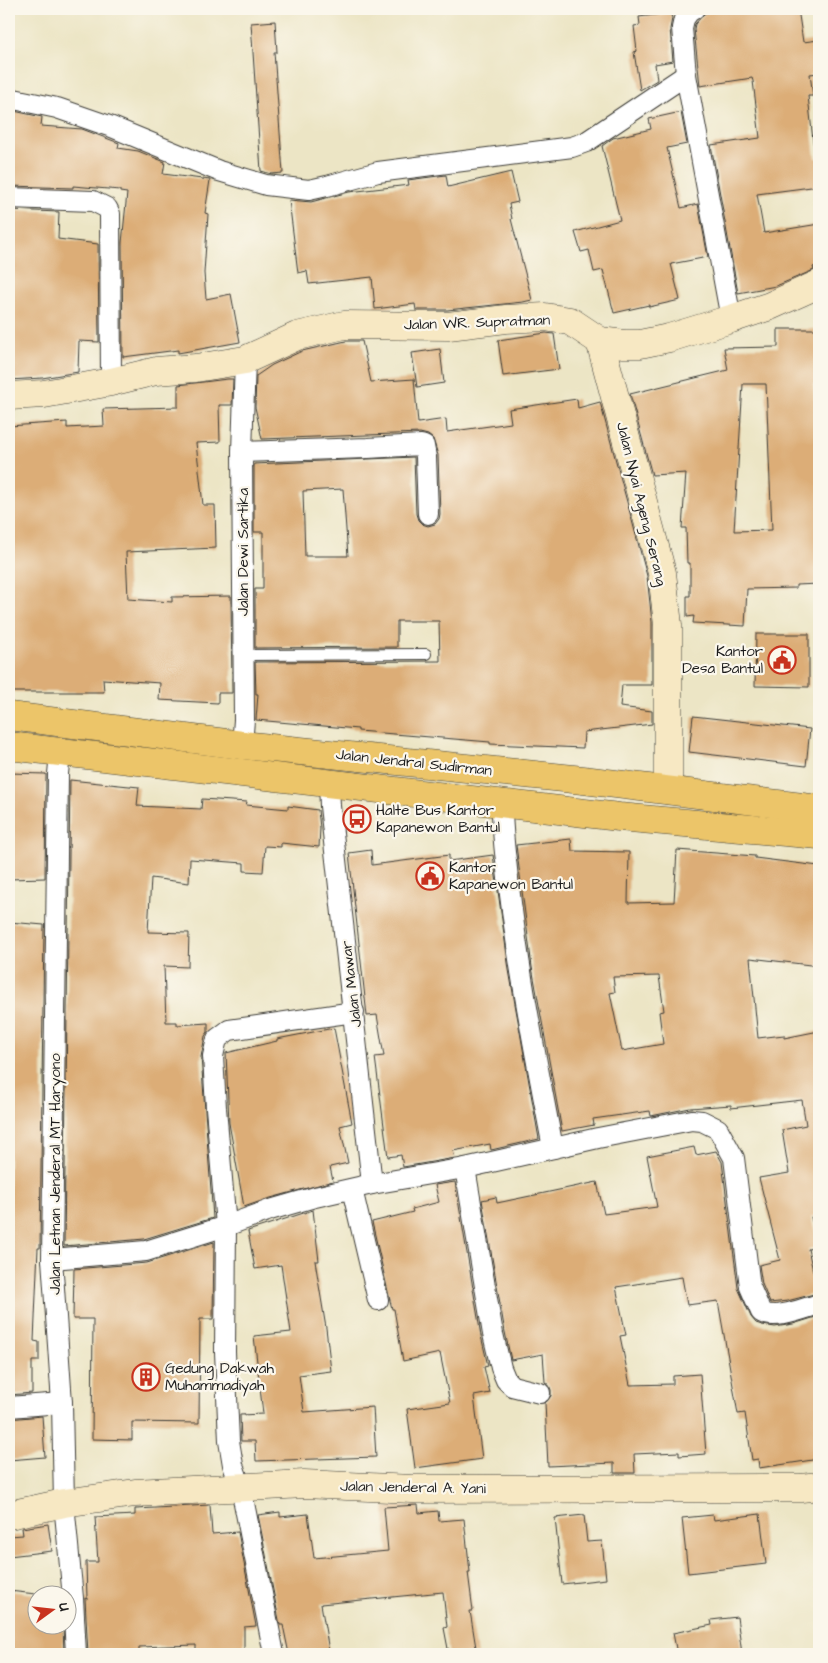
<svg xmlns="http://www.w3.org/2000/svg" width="828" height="1663" font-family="'Architects Daughter',sans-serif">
	<rect width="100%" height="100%" fill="#fbf7ec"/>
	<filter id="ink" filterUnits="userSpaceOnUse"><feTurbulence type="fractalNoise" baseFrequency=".02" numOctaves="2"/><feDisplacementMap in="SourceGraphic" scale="10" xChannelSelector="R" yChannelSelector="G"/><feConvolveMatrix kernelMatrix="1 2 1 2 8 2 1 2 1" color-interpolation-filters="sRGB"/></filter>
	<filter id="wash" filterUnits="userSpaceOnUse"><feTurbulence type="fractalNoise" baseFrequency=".0096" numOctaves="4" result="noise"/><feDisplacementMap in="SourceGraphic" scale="20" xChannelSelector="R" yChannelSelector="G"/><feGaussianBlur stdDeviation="1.12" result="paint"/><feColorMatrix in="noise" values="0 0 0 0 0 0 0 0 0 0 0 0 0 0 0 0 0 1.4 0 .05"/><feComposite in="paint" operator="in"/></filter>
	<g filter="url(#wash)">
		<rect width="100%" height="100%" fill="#ece5c5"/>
		<g id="blocks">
			<g fill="#dcad77" fill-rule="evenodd">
				<path d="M 728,9 L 798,9 L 803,42 L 819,40 L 819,73 L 810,74 L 813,96 L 808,96 L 815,158 L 819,158 L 819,186 L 757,194 L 764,233 L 819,224 L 819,265 L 813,267 L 814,270 L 776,286 L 738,293 L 711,145 L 760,138 L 753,81 L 752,78 L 700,86 L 694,29 L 695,24 L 705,13 Z"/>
				<path d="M 670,13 L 672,18 L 670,29 L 673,61 L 655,64 L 657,80 L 640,90 L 634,52 L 637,51 L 634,26 L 640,25 L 639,17 Z"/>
				<path d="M 275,21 L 277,52 L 274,52 L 283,173 L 272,174 L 261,171 L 251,23 Z"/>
				<path d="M 9,110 L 42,117 L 41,126 L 82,129 L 119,143 L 118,148 L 138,151 L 165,162 L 163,174 L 210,180 L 205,213 L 208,214 L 204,273 L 206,299 L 231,294 L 240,342 L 178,353 L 178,350 L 123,357 L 122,243 L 127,193 L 120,192 L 120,190 L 73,186 L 73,188 L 11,186 L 11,184 L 9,184 Z"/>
				<path d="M 681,112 L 687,144 L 667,148 L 681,208 L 698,204 L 708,257 L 671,264 L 680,300 L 649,307 L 649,305 L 614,313 L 603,270 L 594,272 L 589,250 L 581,252 L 575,232 L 620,220 L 602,146 L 613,138 L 651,129 L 649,119 Z"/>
				<path d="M 511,172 L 518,202 L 509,204 L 512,219 L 511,219 L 532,300 L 523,302 L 447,310 L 416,310 L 415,304 L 375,309 L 372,277 L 309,284 L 307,271 L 298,273 L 289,200 L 311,202 L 349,192 L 409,185 L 408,180 L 446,175 L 448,187 Z"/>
				<path d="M 10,210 L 59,212 L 58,239 L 98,244 L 99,342 L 79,341 L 78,372 L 42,378 L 9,380 Z"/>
				<path d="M 778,329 L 819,329 L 819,384 L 813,384 L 818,433 L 819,433 L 819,584 L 796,585 L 796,588 L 747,589 L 745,626 L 693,623 L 694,616 L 687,617 L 687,596 L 690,596 L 690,563 L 687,563 L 686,528 L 682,528 L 686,473 L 652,475 L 630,394 L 728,370 L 724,348 L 778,347 ZM 743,384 L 766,384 L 772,530 L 734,531 Z"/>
				<path d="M 546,333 L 554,334 L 559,369 L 503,376 L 498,340 Z"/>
				<path d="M 346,341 L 362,341 L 371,382 L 414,379 L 418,423 L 446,419 L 447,432 L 511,423 L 509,409 L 577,399 L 578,408 L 600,402 L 647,576 L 652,622 L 652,685 L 622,685 L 620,707 L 652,711 L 652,724 L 584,732 L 583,748 L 490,744 L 490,742 L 358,731 L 358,729 L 256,720 L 258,694 L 256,694 L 255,662 L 440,661 L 439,621 L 397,621 L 397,647 L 255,648 L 255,589 L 263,589 L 263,532 L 254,532 L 254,464 L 414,457 L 416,514 L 418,520 L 422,524 L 428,526 L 435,524 L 439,519 L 440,514 L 438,455 L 433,439 L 428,435 L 420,433 L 262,439 L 255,407 L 256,376 L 272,365 L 302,351 ZM 343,489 L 348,556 L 305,556 L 303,491 Z"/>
				<path d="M 440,349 L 444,383 L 417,387 L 412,353 Z"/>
				<path d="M 228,379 L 233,379 L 232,405 L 219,405 L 220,442 L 196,443 L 203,505 L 215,505 L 216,548 L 126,552 L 128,599 L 172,602 L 172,597 L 231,596 L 232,693 L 218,693 L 218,703 L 159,700 L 160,683 L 103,679 L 104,692 L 13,692 L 13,690 L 9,690 L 9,426 L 67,422 L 67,428 L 104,426 L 103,409 L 178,407 L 178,385 Z"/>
				<path d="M 756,634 L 809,634 L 809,687 L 755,686 Z"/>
				<path d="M 693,716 L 810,729 L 806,766 L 689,752 Z"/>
				<path d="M 9,773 L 46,774 L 45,878 L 9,879 Z"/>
				<path d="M 70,780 L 139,787 L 137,806 L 201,809 L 202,799 L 247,802 L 246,805 L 288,809 L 288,806 L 318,810 L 320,828 L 319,847 L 281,843 L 281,847 L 265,846 L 263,872 L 244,871 L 244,863 L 190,859 L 189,883 L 151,878 L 148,932 L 189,933 L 188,967 L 164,966 L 166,1022 L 177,1022 L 177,1025 L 208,1023 L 208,1032 L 205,1036 L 201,1057 L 213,1218 L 144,1239 L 64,1246 Z"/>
				<path d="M 571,839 L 572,851 L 629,852 L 628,903 L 674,902 L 677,850 L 755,856 L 755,858 L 819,866 L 819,966 L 750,958 L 758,1038 L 784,1035 L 784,1038 L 819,1031 L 819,1089 L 816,1133 L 819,1132 L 819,1215 L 811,1217 L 819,1247 L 808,1249 L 818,1293 L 787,1301 L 770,1303 L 762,1284 L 759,1265 L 780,1260 L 759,1178 L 789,1173 L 782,1130 L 806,1125 L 802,1100 L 731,1108 L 731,1105 L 690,1108 L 651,1116 L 650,1111 L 593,1119 L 594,1125 L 562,1131 L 532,967 L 516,845 ZM 659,976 L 664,1011 L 659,1012 L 663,1044 L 622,1051 L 610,993 L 615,992 L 613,977 Z"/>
				<path d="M 371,850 L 372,865 L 449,855 L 449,861 L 493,855 L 509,970 L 539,1139 L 491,1150 L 490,1144 L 453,1151 L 455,1158 L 403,1167 L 401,1155 L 388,1157 L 375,1057 L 384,1056 L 377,1015 L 367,1016 L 349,853 Z"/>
				<path d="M 9,922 L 44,925 L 40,1248 L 38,1248 L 34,1341 L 39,1342 L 39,1361 L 32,1361 L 32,1393 L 9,1395 Z"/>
				<path d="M 334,1028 L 352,1123 L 340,1126 L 348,1163 L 330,1167 L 333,1181 L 267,1199 L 244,1207 L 229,1123 L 226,1053 L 277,1041 L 277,1039 Z"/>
				<path d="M 694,1147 L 696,1155 L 716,1151 L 722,1162 L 738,1288 L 751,1317 L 756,1323 L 762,1325 L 775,1327 L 793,1324 L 819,1316 L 819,1459 L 759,1468 L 758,1459 L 752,1460 L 745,1413 L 738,1414 L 718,1301 L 687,1305 L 682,1277 L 616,1287 L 626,1335 L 620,1336 L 630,1385 L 673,1384 L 673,1376 L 700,1374 L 706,1454 L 679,1456 L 679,1452 L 634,1454 L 635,1473 L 614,1473 L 614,1463 L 548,1466 L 545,1403 L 551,1396 L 551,1390 L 549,1385 L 545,1382 L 543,1354 L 511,1360 L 505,1332 L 482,1200 L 496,1197 L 497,1203 L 597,1182 L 604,1214 L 657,1207 L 647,1156 Z"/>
				<path d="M 455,1182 L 481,1336 L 488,1366 L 484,1367 L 490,1393 L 474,1396 L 482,1459 L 415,1468 L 407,1409 L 450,1403 L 440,1353 L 403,1361 L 394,1309 L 392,1309 L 372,1222 L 413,1212 L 412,1209 L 439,1202 L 435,1185 Z"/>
				<path d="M 313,1210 L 319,1261 L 315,1261 L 326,1328 L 331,1371 L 299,1375 L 304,1412 L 373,1407 L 376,1457 L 256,1461 L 255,1441 L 241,1441 L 240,1415 L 263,1414 L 254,1336 L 291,1332 L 281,1265 L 255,1269 L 248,1231 Z"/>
				<path d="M 214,1242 L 213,1319 L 200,1319 L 199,1423 L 132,1422 L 132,1440 L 92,1439 L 93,1319 L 73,1319 L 74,1269 L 147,1263 Z"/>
				<path d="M 42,1416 L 45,1457 L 9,1460 L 9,1419 Z"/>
				<path d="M 210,1505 L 212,1534 L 238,1532 L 256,1626 L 244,1627 L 244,1654 L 196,1654 L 196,1645 L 139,1647 L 139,1654 L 88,1654 L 85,1598 L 87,1599 L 86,1562 L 98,1562 L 95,1517 L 135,1515 L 135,1509 L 137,1509 Z"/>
				<path d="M 418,1505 L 419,1513 L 438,1511 L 439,1521 L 464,1519 L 470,1572 L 468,1572 L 473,1611 L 470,1611 L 477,1654 L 449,1654 L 444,1628 L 447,1627 L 443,1592 L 321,1604 L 329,1651 L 310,1654 L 289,1654 L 283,1625 L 280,1625 L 258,1515 L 280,1512 L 280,1517 L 308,1514 L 314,1558 L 388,1551 L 384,1507 Z"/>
				<path d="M 760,1514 L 766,1564 L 688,1573 L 682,1518 L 713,1515 L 714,1520 Z"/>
				<path d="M 584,1515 L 587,1542 L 602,1541 L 606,1579 L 562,1584 L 555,1518 Z"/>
				<path d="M 48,1524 L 52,1551 L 9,1556 L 9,1536 L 23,1535 L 22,1528 Z"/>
				<path d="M 9,1591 L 54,1596 L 38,1596 L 38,1626 L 63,1626 L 64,1654 L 9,1654 Z"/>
				<path d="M 737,1617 L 742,1654 L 677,1654 L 673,1633 L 712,1625 L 711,1620 Z"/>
			</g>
		</g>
	</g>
	<g filter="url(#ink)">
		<use href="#blocks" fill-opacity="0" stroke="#3b3a35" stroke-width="1"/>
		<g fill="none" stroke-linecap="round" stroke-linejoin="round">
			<g stroke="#3b3a35" stroke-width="12">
				<path id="lane" d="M 243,655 L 426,654"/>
			</g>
			<g stroke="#3b3a35" stroke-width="22">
				<g id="street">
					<path d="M 694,9 L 689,12 L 684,19 L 682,28 L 686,75 L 731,319"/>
					<path d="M 9,98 L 57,108 L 112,127 L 219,171 L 266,185 L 309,190 L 327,186 L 378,172 L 572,147 L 586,142 L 686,75"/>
					<path d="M 9,198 L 93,201 L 107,208 L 110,214 L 111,382"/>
					<path d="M 242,452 L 368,448 L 421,445 L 424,446 L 426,457 L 428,514"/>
					<path d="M 242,745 L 244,720 L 242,452 L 245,360"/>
					<path d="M 60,753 L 58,774 L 52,1259 L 62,1403 L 64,1503 L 73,1598 L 76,1654"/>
					<path d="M 329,784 L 330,806 L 372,1184"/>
					<path d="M 501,803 C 503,822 503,841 506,860 C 516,957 535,1053 553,1148"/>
					<path d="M 465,1168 L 493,1334 L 501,1368 L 506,1380 L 512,1386 L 540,1393"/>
					<path d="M 352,1189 L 378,1300"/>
					<path d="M 52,1259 L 146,1251 L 226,1226 L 270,1210 L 315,1197 L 372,1184 L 465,1168 L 598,1138 L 692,1120 L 702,1121 L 718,1129 L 734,1158 L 750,1287 L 761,1312 C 774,1321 805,1308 819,1304"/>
					<path d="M 9,1407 L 62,1403"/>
					<path d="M 274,1654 L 241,1488 L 233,1465 L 229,1441 L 225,1352 L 226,1226 L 216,1108 L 213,1056 L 217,1039 L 229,1030 L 354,1012"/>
				</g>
			</g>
			<g stroke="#3b3a35" stroke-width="29">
				<g id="secondary">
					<path d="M 600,341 L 662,573 L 668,625 L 668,790"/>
					<path d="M 9,396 L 44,394 L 111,382 L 156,371 L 196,368 L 245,360 L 297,336 L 344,325 L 448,326 L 506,319 L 545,317 L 570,321 L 600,341 L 624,344 L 640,344 L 669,338 L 731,319 L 770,306 L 819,284"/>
					<path d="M 9,1515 L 64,1503 L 135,1493 L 304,1484 L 412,1489 L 801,1488 L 819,1486"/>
				</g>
			</g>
			<g stroke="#3b3a35" stroke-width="29">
				<g id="primary">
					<path d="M 9,716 L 242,745 L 583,780 L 819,809"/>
					<path d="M 9,746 L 619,817 L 819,835"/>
				</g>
			</g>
			<use href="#lane" stroke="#fff" stroke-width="10"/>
			<use href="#street" stroke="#fff" stroke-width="20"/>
			<use href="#secondary" stroke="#f7e8c3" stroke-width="28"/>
			<use href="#primary" stroke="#ecc569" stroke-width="28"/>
		</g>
	</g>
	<defs>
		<g id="civic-ring" transform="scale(1.4375)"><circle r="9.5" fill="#fbf7ec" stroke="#c8321e" stroke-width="1.5"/><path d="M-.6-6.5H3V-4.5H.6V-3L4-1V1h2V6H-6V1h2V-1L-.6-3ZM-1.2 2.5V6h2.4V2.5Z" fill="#c8321e"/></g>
		<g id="bus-ring" transform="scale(1.4375)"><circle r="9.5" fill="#fbf7ec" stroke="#c8321e" stroke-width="1.5"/><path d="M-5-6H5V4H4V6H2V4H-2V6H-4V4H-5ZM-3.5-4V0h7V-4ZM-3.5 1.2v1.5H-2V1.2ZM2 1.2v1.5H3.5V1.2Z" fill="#c8321e"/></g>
		<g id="building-ring" transform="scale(1.4375)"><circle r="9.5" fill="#fbf7ec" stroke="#c8321e" stroke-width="1.5"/><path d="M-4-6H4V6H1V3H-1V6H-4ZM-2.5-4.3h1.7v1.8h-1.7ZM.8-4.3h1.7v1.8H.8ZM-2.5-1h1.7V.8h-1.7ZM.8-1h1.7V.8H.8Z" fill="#c8321e"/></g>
	</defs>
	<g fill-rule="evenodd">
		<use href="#civic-ring" x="782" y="660"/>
		<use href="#bus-ring" x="357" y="819"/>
		<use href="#civic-ring" x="430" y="876"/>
		<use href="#building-ring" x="146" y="1377"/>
	</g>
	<g text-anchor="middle" stroke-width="4.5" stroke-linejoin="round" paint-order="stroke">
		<g font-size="15" fill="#1c1c1c" stroke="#fbf7ec">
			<text transform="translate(477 322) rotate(-2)" y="5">Jalan WR. Supratman</text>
			<text transform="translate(642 504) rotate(76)" y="5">Jalan Nyai Ageng Serang</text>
			<text transform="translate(243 552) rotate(-90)" y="5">Jalan Dewi Sartika</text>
			<text transform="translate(414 762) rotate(6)" y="5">Jalan Jendral Sudirman</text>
			<text transform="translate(351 984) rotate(-97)" y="5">Jalan Mawar</text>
			<text transform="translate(55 1174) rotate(-90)" y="5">Jalan Letnan Jenderal MT Haryono</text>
			<text transform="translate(413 1487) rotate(1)" y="5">Jalan Jenderal A. Yani</text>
		</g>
		<g font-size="15" fill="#1c1c1c" stroke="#fbf7ec" text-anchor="start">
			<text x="763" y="656" text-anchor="end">Kantor<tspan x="763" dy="17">Desa Bantul</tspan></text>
			<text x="376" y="815">Halte Bus Kantor<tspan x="376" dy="17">Kapanewon Bantul</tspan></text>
			<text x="449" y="872">Kantor<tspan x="449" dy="17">Kapanewon Bantul</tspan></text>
			<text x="165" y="1373">Gedung Dakwah<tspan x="165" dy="17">Muhammadiyah</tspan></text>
		</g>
	</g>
	<rect width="828" height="1663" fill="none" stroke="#fbf7ec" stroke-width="30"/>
	<g transform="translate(52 1610) rotate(75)"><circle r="24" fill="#fbf7ec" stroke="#a29f99"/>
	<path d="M0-4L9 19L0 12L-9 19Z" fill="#c8321e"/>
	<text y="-8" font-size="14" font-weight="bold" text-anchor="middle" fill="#1c1c1c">U</text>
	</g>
</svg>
